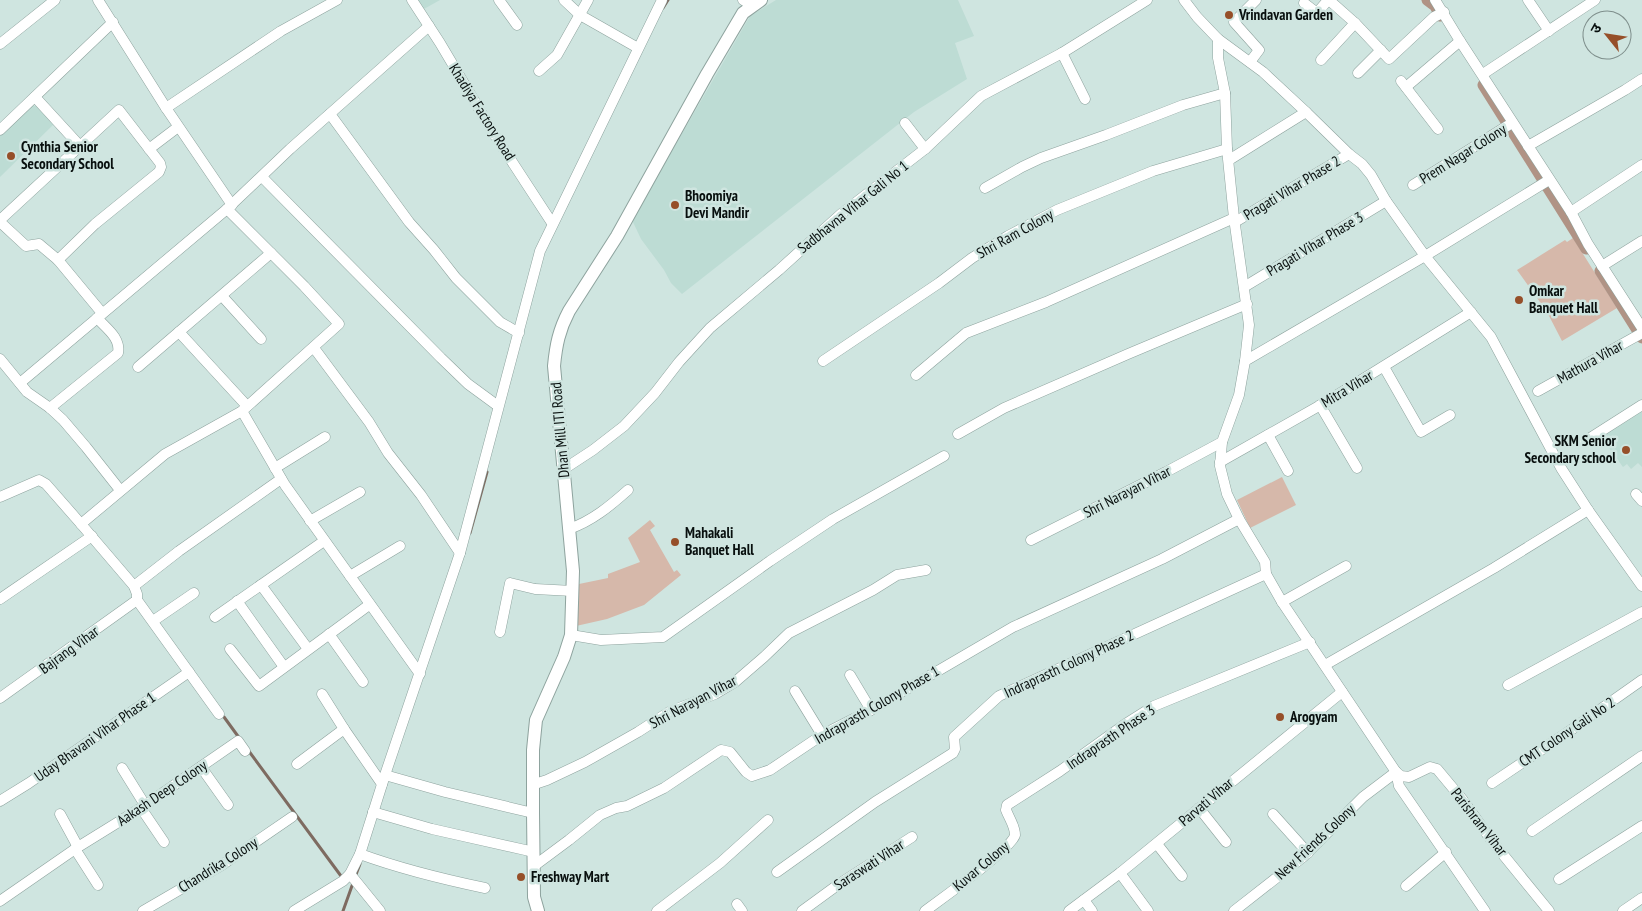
<svg xmlns="http://www.w3.org/2000/svg" width="1642" height="911" font-family="'PT Sans Narrow','Noto Sans Devanagari',sans-serif">
	<rect width="100%" height="100%" fill="#cfe5e0"/>
	<g fill="#bddcd4">
		<path d="M 418,0 L 440,0 L 424,9 Z"/>
		<path d="M 776,0 L 958,0 L 974,36 L 955,43 L 967,79 L 914,112 L 682,294 L 671,283 L 664,270 L 641,239 L 632,220 L 750,16 Z"/>
		<path d="M 31,106 L 38,106 L 55,123 L 0,177 L 0,135 Z"/>
		<path d="M 1642,411 L 1642,467 L 1638,463 L 1631,469 L 1627,464 L 1623,467 L 1601,437 Z"/>
	</g>
	<g fill="#d6b8aa">
		<path d="M 1573,238 L 1617,308 L 1562,341 L 1547,312 L 1517,270 L 1565,240 L 1567,242 Z"/>
		<path d="M 1282,477 L 1296,505 L 1250,528 L 1237,500 Z"/>
		<path d="M 650,520 L 655,526 L 650,530 L 674,572 L 677,570 L 681,575 L 644,605 L 607,619 L 576,626 L 579,584 L 608,578 L 608,574 L 640,562 L 628,538 Z"/>
	</g>
	<g fill="none" stroke-linecap="round" stroke-linejoin="round">
		<g stroke="#7e6b61" stroke-width="3">
			<path d="M 663,8 L 668,0"/>
			<path d="M 470,533 L 487,472"/>
			<path d="M 224,717 L 240,739"/>
			<path d="M 248,750 L 341,876"/>
			<path d="M 355,877 L 360,864"/>
			<path d="M 343,911 L 353,883"/>
		</g>
		<g stroke="#b09385" stroke-width="11">
			<path d="M 1427,0 L 1435,6 L 1440,16"/>
			<path d="M 1483,85 L 1586,249"/>
			<path d="M 1600,271 L 1642,338"/>
		</g>
		<g stroke="#8ea39e" stroke-width="11">
			<g id="minor">
				<path d="M 98,0 L 166,108 L 232,205"/>
				<path d="M 412,0 L 440,43 L 494,134 L 552,223"/>
				<path d="M 499,0 L 517,25"/>
				<path d="M 564,0 L 580,15 L 638,48"/>
				<path d="M 743,0 L 753,6"/>
				<path d="M 1184,0 L 1197,17 L 1218,39 L 1263,72 L 1306,112 L 1349,154 L 1362,164 L 1371,175 L 1386,201 L 1425,256 L 1491,337 L 1561,468 L 1588,510 L 1642,586"/>
				<path d="M 1329,0 L 1355,23 L 1389,59 L 1434,17 L 1444,12"/>
				<path d="M 1435,0 L 1460,41 L 1571,212 L 1588,244 L 1642,328"/>
				<path d="M 1528,0 L 1549,31"/>
				<path d="M 1304,3 L 1317,13 L 1328,0"/>
				<path d="M 1218,39 L 1218,58 L 1225,93 L 1227,149 L 1234,218 L 1249,325 L 1245,361 L 1239,395 L 1222,442 L 1220,466 L 1227,494 L 1239,519 L 1265,562 L 1266,574 L 1282,602 L 1396,772 L 1399,786 L 1485,911"/>
				<path d="M 0,44 L 55,0"/>
				<path d="M 1062,53 L 1085,99"/>
				<path d="M 1321,60 L 1355,23"/>
				<path d="M 1250,62 L 1259,50 L 1234,22 L 1256,0"/>
				<path d="M 539,71 L 557,55 L 588,0"/>
				<path d="M 1358,73 L 1381,50"/>
				<path d="M 1483,74 L 1595,0"/>
				<path d="M 1401,81 L 1438,129"/>
				<path d="M 1406,87 L 1460,41"/>
				<path d="M 35,97 L 80,146"/>
				<path d="M 166,108 L 281,31 L 337,0"/>
				<path d="M 330,114 L 409,222 L 434,250 L 456,278 L 500,322 L 519,333"/>
				<path d="M 905,123 L 925,149"/>
				<path d="M 0,130 L 113,22"/>
				<path d="M 1528,146 L 1625,90 L 1642,79"/>
				<path d="M 149,149 L 178,127"/>
				<path d="M 1229,160 L 1306,112"/>
				<path d="M 262,177 L 441,358 L 468,384 L 498,406"/>
				<path d="M 1413,185 L 1512,123"/>
				<path d="M 985,188 L 1022,167 L 1041,158 L 1106,135 L 1183,105 L 1225,93"/>
				<path d="M 1571,212 L 1642,165"/>
				<path d="M 0,220 L 119,110 L 160,163 L 161,167 L 159,172 L 95,224 L 58,260 L 102,313"/>
				<path d="M 0,222 L 26,246 L 39,244 L 58,260"/>
				<path d="M 1235,222 L 1349,154"/>
				<path d="M 1602,266 L 1642,241"/>
				<path d="M 1244,287 L 1386,201"/>
				<path d="M 222,296 L 261,339"/>
				<path d="M 179,332 L 247,406"/>
				<path d="M 314,348 L 369,422 L 388,453 L 421,495 L 460,553"/>
				<path d="M 0,359 L 27,392 L 50,408 L 63,420 L 86,447 L 120,490"/>
				<path d="M 823,361 L 939,283 L 972,258 L 1008,236 L 1057,210 L 1153,171 L 1227,149"/>
				<path d="M 1245,361 L 1425,256 L 1549,180"/>
				<path d="M 138,367 L 271,253"/>
				<path d="M 1384,367 L 1421,432 L 1450,415"/>
				<path d="M 916,375 L 966,333 L 1046,302 L 1234,218"/>
				<path d="M 20,383 L 227,209 L 290,149 L 429,26"/>
				<path d="M 1538,391 L 1642,333"/>
				<path d="M 1320,405 L 1357,468"/>
				<path d="M 50,408 L 118,353 C 121,338 106,328 97,318"/>
				<path d="M 242,411 L 285,485 L 420,674"/>
				<path d="M 958,434 L 1004,408 L 1128,354 L 1247,304"/>
				<path d="M 1268,435 L 1288,471"/>
				<path d="M 1584,442 L 1642,405"/>
				<path d="M 1220,462 L 1326,402 L 1471,312"/>
				<path d="M 275,468 L 325,437"/>
				<path d="M 564,469 L 593,450 L 624,426 L 655,393 L 679,362 L 710,328 L 779,270 L 841,214 L 925,149 L 981,96 L 1062,53 L 1147,0"/>
				<path d="M 1636,494 L 1642,501"/>
				<path d="M 0,497 L 39,480 L 46,484 L 81,524 L 134,586 L 137,594 L 137,600 L 219,714"/>
				<path d="M 310,521 L 360,492"/>
				<path d="M 81,524 L 165,454 L 242,411 L 339,324 L 304,286 L 227,209"/>
				<path d="M 569,529 C 592,521 610,506 628,490"/>
				<path d="M 1031,540 L 1166,472 L 1222,442"/>
				<path d="M 350,576 L 400,546"/>
				<path d="M 261,585 L 308,649"/>
				<path d="M 134,586 L 179,551 L 281,479"/>
				<path d="M 0,599 L 92,536"/>
				<path d="M 237,601 L 284,667"/>
				<path d="M 1282,602 L 1346,566"/>
				<path d="M 215,617 L 324,541"/>
				<path d="M 153,621 L 194,593"/>
				<path d="M 500,632 L 510,583 L 535,589 L 573,591"/>
				<path d="M 329,634 L 363,682"/>
				<path d="M 571,635 L 601,640 L 663,637 L 770,561 L 833,519 L 944,456"/>
				<path d="M 230,649 L 259,686 L 369,605"/>
				<path d="M 1325,665 L 1494,568 L 1588,510"/>
				<path d="M 850,675 L 871,710"/>
				<path d="M 1508,685 L 1642,612"/>
				<path d="M 795,691 L 822,735"/>
				<path d="M 322,694 L 344,729"/>
				<path d="M 0,698 L 137,600"/>
				<path d="M 297,764 L 344,729 L 382,784"/>
				<path d="M 201,767 L 228,805"/>
				<path d="M 122,768 L 145,805"/>
				<path d="M 1396,772 L 1401,776 L 1409,777 L 1430,767 L 1437,769 L 1462,799 L 1492,841 L 1549,911"/>
				<path d="M 385,775 L 445,792 L 533,813"/>
				<path d="M 1492,783 L 1571,730 L 1642,680"/>
				<path d="M 532,785 L 547,780 L 585,762 L 638,732 L 669,712 L 715,694 L 735,682 L 764,657 L 789,633 L 873,590 L 897,575 L 926,570"/>
				<path d="M 0,801 L 29,783 L 189,672"/>
				<path d="M 141,808 L 164,842"/>
				<path d="M 1199,808 L 1226,842"/>
				<path d="M 373,812 L 432,829 L 534,852"/>
				<path d="M 60,814 L 78,847"/>
				<path d="M 1273,814 L 1308,853"/>
				<path d="M 1532,831 L 1642,756"/>
				<path d="M 1157,844 L 1182,876"/>
				<path d="M 75,849 L 98,885"/>
				<path d="M 360,854 C 401,869 442,879 485,888"/>
				<path d="M 534,866 L 569,840 L 600,815 L 616,808 L 627,806 L 664,788 L 721,750 L 730,752 L 746,772 L 752,776 L 770,770 L 822,735 L 871,710 L 1013,627 L 1162,559 L 1239,519"/>
				<path d="M 777,872 L 875,802 L 953,753 L 955,749 L 954,737 L 999,696 L 1266,574"/>
				<path d="M 1120,873 L 1148,911"/>
				<path d="M 350,874 L 380,911"/>
				<path d="M 1559,879 L 1642,826"/>
				<path d="M 1406,886 L 1446,852"/>
				<path d="M 1084,900 L 1092,911"/>
				<path d="M 0,901 L 78,847 L 141,808 L 238,741 L 245,751"/>
				<path d="M 737,904 L 742,911"/>
				<path d="M 143,911 L 222,865 L 292,817"/>
				<path d="M 294,911 L 343,881 L 350,874 L 360,854 L 385,775 L 460,553 L 540,251 L 662,0"/>
				<path d="M 657,911 L 720,863 L 768,820"/>
				<path d="M 802,911 L 839,884 L 912,837"/>
				<path d="M 925,911 C 939,901 1013,847 1015,835 C 1015,826 1009,818 1006,810 L 1007,805 L 1060,771 L 1124,725 L 1154,706 L 1310,642"/>
				<path d="M 1069,911 L 1120,873 L 1342,692"/>
				<path d="M 1234,911 L 1303,857 L 1363,797 L 1396,772"/>
				<path d="M 1623,911 L 1642,898"/>
			</g>
		</g>
		<g stroke="#8ea39e" stroke-width="14">
			<path id="tertiary" d="M 538,911 L 534,897 L 533,813 L 533,750 L 536,720 L 564,657 L 571,635 L 573,571 L 554,366 C 556,345 559,330 569,311 L 617,236 L 707,74 L 743,13 L 761,0"/>
		</g>
		<use href="#minor" stroke="#fff" stroke-width="10"/>
		<use href="#tertiary" stroke="#fff" stroke-width="12"/>
	</g>
	<g fill="#964f29" stroke="#cfe5e0" stroke-width="2">
		<circle cx="1229" cy="15" r="5"/>
		<circle cx="11" cy="156" r="5"/>
		<circle cx="675" cy="205" r="5"/>
		<circle cx="1519" cy="300" r="5"/>
		<circle cx="1626" cy="450" r="5"/>
		<circle cx="675" cy="542" r="5"/>
		<circle cx="1280" cy="717" r="5"/>
		<circle cx="521" cy="877" r="5"/>
	</g>
	<g text-anchor="middle" stroke-width="5" stroke-linejoin="round" paint-order="stroke">
		<g font-size="15" font-weight="bold" fill="#080f0e" stroke="#cfe5e0" text-anchor="start">
			<text x="1239" y="20">Vrindavan Garden</text>
			<text x="21" y="152">Cynthia Senior<tspan x="21" dy="17">Secondary School</tspan></text>
			<text x="685" y="201">Bhoomiya<tspan x="685" dy="17">Devi Mandir</tspan></text>
			<text x="1529" y="296">Omkar<tspan x="1529" dy="17">Banquet Hall</tspan></text>
			<text x="1616" y="446" text-anchor="end">SKM Senior<tspan x="1616" dy="17">Secondary school</tspan></text>
			<text x="685" y="538">Mahakali<tspan x="685" dy="17">Banquet Hall</tspan></text>
			<text x="1290" y="722">Arogyam</text>
			<text x="531" y="882">Freshway Mart</text>
		</g>
		<g font-size="15" fill="#080f0e" stroke="#cfe5e0">
			<text transform="translate(482 112) rotate(58)" y="5">Khadiya Factory Road</text>
			<text transform="translate(1463 154) rotate(-32)" y="5">Prem Nagar Colony</text>
			<text transform="translate(1292 188) rotate(-31)" y="5">Pragati Vihar Phase 2</text>
			<text transform="translate(853 207) rotate(-39)" y="5">Sadbhavna Vihar Gali No 1</text>
			<text transform="translate(1015 234) rotate(-29)" y="5">Shri Ram Colony</text>
			<text transform="translate(1315 244) rotate(-31)" y="5">Pragati Vihar Phase 3</text>
			<text transform="translate(1590 362) rotate(-29)" y="5">Mathura Vihar</text>
			<text transform="translate(1347 389) rotate(-31)" y="5">Mitra Vihar</text>
			<text transform="translate(560 430) rotate(-95)" y="5">Dhan Mill ITI Road</text>
			<text transform="translate(1127 492) rotate(-27)" y="5">Shri Narayan Vihar</text>
			<text transform="translate(69 650) rotate(-36)" y="5">Bajrang Vihar</text>
			<text transform="translate(1069 664) rotate(-25)" y="5">Indraprasth Colony Phase 2</text>
			<text transform="translate(693 702) rotate(-28)" y="5">Shri Narayan Vihar</text>
			<text transform="translate(877 705) rotate(-30)" y="5">Indraprasth Colony Phase 1</text>
			<text transform="translate(1567 732) rotate(-34)" y="5">CMT Colony Gali No 2</text>
			<text transform="translate(95 737) rotate(-35)" y="5">Uday Bhavani Vihar Phase 1</text>
			<text transform="translate(1111 737) rotate(-34)" y="5">Indraprasth Phase 3</text>
			<text transform="translate(162 793) rotate(-34)" y="5">Aakash Deep Colony</text>
			<text transform="translate(1206 802) rotate(-40)" y="5">Parvati Vihar</text>
			<text transform="translate(1479 822) rotate(52)" y="5">Parishram Vihar</text>
			<text transform="translate(1315 842) rotate(-43)" y="5">New Friends Colony</text>
			<text transform="translate(218 865) rotate(-32)" y="5">Chandrika Colony</text>
			<text transform="translate(869 865) rotate(-33)" y="5">Saraswati Vihar</text>
			<text transform="translate(981 866) rotate(-40)" y="5">Kuvar Colony</text>
		</g>
	</g>
	<g transform="translate(1607 35) rotate(300)"><circle r="24" fill="#cfe5e0" stroke="#7f8f8c"/>
	<path d="M0-4L9 19L0 12L-9 19Z" fill="#964f29"/>
	<text y="-8" font-size="14" font-weight="bold" text-anchor="middle" fill="#080f0e">उ</text>
	</g>
</svg>
